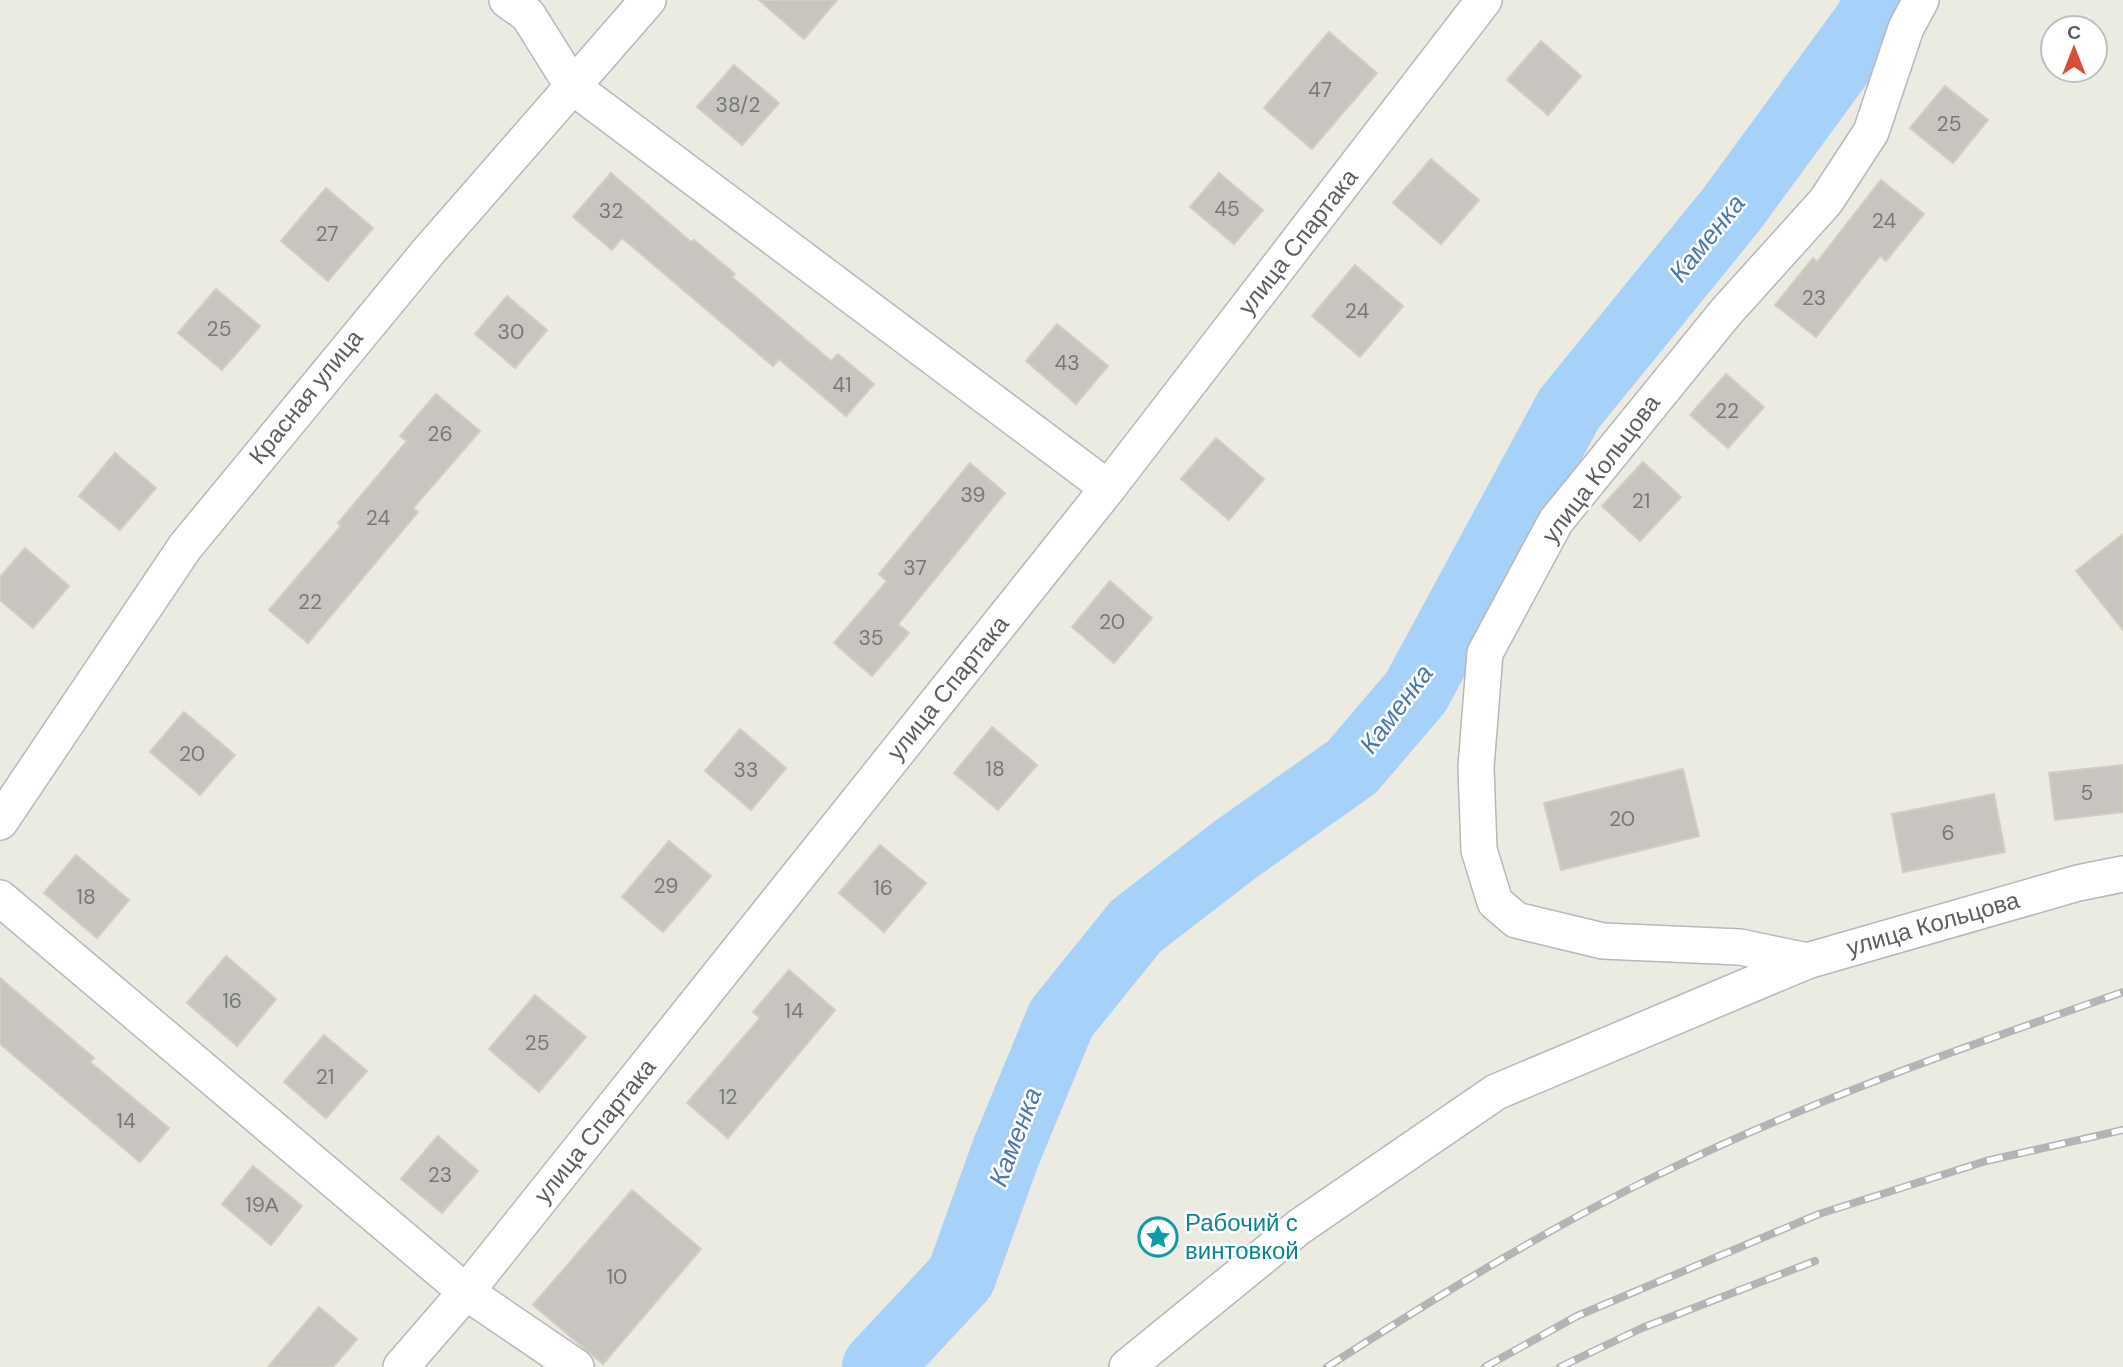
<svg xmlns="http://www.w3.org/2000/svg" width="2123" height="1367" font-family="'DM Sans',sans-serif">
	<rect width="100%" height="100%" fill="#ecebe2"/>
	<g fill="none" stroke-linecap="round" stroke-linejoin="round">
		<path stroke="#a6d1f9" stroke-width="70" d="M 877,1367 L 961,1277 L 1006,1152 L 1061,1019 L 1136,926 L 1236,849 L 1352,767 L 1416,692 L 1569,409 L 1731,210 L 1868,23 L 1879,0"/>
	</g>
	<g fill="#c8c5c0" stroke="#d1cdc1" stroke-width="2">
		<path d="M 759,0 L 837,0 L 804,39 Z"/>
		<path d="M 1329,32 L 1377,73 L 1312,149 L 1264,108 Z"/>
		<path d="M 1541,41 L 1581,76 L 1548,115 L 1507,80 Z"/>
		<path d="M 734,65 L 779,103 L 742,145 L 697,107 Z"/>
		<path d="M 1945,86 L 1988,120 L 1953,163 L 1910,128 Z"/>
		<path d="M 1431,159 L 1479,200 L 1441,244 L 1393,203 Z"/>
		<path d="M 611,173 L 691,242 L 694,240 L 735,274 L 732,277 L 831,361 L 838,354 L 874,384 L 846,416 L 779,359 L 773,366 L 622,238 L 612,250 L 573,217 Z"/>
		<path d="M 1219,173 L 1263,210 L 1234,244 L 1190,207 Z"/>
		<path d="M 1881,180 L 1924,214 L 1886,261 L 1880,256 L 1816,337 L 1775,305 L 1813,258 L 1817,262 Z"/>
		<path d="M 326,188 L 373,228 L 328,281 L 281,241 Z"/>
		<path d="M 1355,265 L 1403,306 L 1360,357 L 1312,316 Z"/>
		<path d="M 216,289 L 260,326 L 222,370 L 178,333 Z"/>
		<path d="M 507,296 L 547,330 L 515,368 L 475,334 Z"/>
		<path d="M 1057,324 L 1108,366 L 1076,404 L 1026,361 Z"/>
		<path d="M 1726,374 L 1764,407 L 1728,448 L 1690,415 Z"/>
		<path d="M 436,394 L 480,431 L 413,508 L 418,512 L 308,643 L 269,610 L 341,526 L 338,523 L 407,441 L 400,436 Z"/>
		<path d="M 1216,438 L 1264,479 L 1229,520 L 1181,479 Z"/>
		<path d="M 115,453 L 156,488 L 120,530 L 79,496 Z"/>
		<path d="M 1643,462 L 1681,497 L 1640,541 L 1602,506 Z"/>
		<path d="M 970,463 L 1005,493 L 898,624 L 909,633 L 872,676 L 834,643 L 887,581 L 879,574 Z"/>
		<path d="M 2123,534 L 2123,630 L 2076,571 Z"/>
		<path d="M 25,548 L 69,586 L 33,628 L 0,600 L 0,577 Z"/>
		<path d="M 1110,581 L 1152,618 L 1114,663 L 1072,627 Z"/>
		<path d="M 184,712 L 235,755 L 200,795 L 150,752 Z"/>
		<path d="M 992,727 L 1037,765 L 998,810 L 954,773 Z"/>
		<path d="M 740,729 L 786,768 L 751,810 L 705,771 Z"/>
		<path d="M 2123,765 L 2123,812 L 2055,820 L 2049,773 Z"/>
		<path d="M 1683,769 L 1699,836 L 1561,870 L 1544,803 Z"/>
		<path d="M 1994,794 L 2005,852 L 1903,872 L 1892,814 Z"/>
		<path d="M 669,841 L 711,876 L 663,932 L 622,897 Z"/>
		<path d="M 880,845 L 926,883 L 884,932 L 839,893 Z"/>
		<path d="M 76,855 L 129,900 L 97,938 L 44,893 Z"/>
		<path d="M 226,956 L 276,999 L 237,1046 L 187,1003 Z"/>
		<path d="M 789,970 L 835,1010 L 728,1138 L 687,1103 L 760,1018 L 753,1012 Z"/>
		<path d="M 0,978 L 94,1058 L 90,1062 L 169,1128 L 140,1162 L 0,1044 Z"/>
		<path d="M 535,995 L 586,1037 L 539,1092 L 489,1049 Z"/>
		<path d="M 324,1035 L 367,1071 L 326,1118 L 284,1082 Z"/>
		<path d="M 438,1136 L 478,1171 L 442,1213 L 401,1179 Z"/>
		<path d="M 253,1166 L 302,1206 L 271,1245 L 222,1204 Z"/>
		<path d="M 632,1190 L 701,1249 L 603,1364 L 533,1305 Z"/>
		<path d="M 319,1307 L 357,1339 L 333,1367 L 268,1367 Z"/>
	</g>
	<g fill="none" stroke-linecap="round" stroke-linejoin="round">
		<g stroke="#b5b8bc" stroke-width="38">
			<g id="minor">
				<path d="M 507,0 L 528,15 L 573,87 L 1108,488"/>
				<path d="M 0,822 L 185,547 L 428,252 L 648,0"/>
				<path d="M 0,898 L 466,1292 L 576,1367"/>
				<path d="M 1807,961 L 1740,947 L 1603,941 L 1516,920 L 1495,902 L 1479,850 L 1476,767 L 1485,653 L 1556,521 L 1726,312 L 1826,201 L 1871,132 L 1906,28 L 1921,0"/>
				<path d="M 401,1367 L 466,1292 L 1108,488 L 1484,0"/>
				<path d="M 1127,1367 L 1299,1227 L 1496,1092 L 1807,961 L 2078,883 L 2123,874"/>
			</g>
		</g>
		<use href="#minor" stroke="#fff" stroke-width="35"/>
		<g stroke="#b3b4b4" stroke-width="8">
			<g id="rail">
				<path d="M 1327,1367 C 1438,1296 1551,1226 1670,1169 C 1817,1098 1970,1045 2123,992"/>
				<path d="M 1485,1367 L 1577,1316 L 1819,1214 L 1986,1161 L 2123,1130"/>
				<path d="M 1560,1367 L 1642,1328 L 1815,1261"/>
			</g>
		</g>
		<use href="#rail" stroke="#fff" stroke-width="5" stroke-dasharray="16" stroke-linecap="butt"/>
	</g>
	<defs>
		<g id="sight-ring" transform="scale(2.0125)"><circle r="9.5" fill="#fff" stroke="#0f9aa8" stroke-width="1.5"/><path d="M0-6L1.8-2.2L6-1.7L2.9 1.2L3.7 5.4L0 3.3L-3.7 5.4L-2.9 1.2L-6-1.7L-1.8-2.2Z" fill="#0f9aa8"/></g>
	</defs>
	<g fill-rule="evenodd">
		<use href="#sight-ring" x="1158" y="1237"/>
	</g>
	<g text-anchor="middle" stroke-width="5" stroke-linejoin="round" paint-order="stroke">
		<g font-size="21" fill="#76787a">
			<text x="1320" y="97">47</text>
			<text x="738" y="112">38/2</text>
			<text x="1949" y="131">25</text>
			<text x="1227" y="216">45</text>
			<text x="611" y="218">32</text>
			<text x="1884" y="228">24</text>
			<text x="327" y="241">27</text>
			<text x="1814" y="305">23</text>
			<text x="1357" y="318">24</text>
			<text x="219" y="336">25</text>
			<text x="511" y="339">30</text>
			<text x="1067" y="370">43</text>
			<text x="842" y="392">41</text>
			<text x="1727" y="418">22</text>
			<text x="440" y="441">26</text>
			<text x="973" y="502">39</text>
			<text x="1641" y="508">21</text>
			<text x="378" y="525">24</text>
			<text x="915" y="575">37</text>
			<text x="310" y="609">22</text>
			<text x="1112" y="629">20</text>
			<text x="871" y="645">35</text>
			<text x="192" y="761">20</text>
			<text x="995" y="776">18</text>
			<text x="746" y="777">33</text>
			<text x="2087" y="800">5</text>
			<text x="1622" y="826">20</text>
			<text x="1948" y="840">6</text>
			<text x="666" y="893">29</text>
			<text x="883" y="895">16</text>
			<text x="86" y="904">18</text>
			<text x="232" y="1008">16</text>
			<text x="794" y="1018">14</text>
			<text x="537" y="1050">25</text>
			<text x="325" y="1084">21</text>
			<text x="728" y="1104">12</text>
			<text x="126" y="1128">14</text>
			<text x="440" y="1182">23</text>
			<text x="262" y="1212">19А</text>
			<text x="617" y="1284">10</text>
		</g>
		<g font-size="24" fill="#5b5e62" stroke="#fff">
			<text transform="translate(1298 242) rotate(-52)" y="8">улица Спартака</text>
			<text transform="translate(306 397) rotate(-51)" y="8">Красная улица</text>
			<text transform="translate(1601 469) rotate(-53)" y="8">улица Кольцова</text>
			<text transform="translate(948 688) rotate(-51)" y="8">улица Спартака</text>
			<text transform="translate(1933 924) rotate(-16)" y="8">улица Кольцова</text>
			<text transform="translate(595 1131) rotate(-51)" y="8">улица Спартака</text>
		</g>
		<g font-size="24" fill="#0d838f" stroke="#fff" text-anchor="start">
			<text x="1185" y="1231">Рабочий с<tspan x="1185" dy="28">винтовкой</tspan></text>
		</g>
		<g font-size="26" font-style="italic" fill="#4877b2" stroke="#fff">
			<text transform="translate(1707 238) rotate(-51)" y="9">Каменка</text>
			<text transform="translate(1396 709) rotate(-53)" y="9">Каменка</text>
			<text transform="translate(1015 1137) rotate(-69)" y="9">Каменка</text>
		</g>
	</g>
	<g transform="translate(2074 49)"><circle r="33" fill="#ffffff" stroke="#bdbfc0" stroke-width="2"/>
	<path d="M0-5L12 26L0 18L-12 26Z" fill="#dc4d38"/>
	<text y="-10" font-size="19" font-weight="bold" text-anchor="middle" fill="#5b5e62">С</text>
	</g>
</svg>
